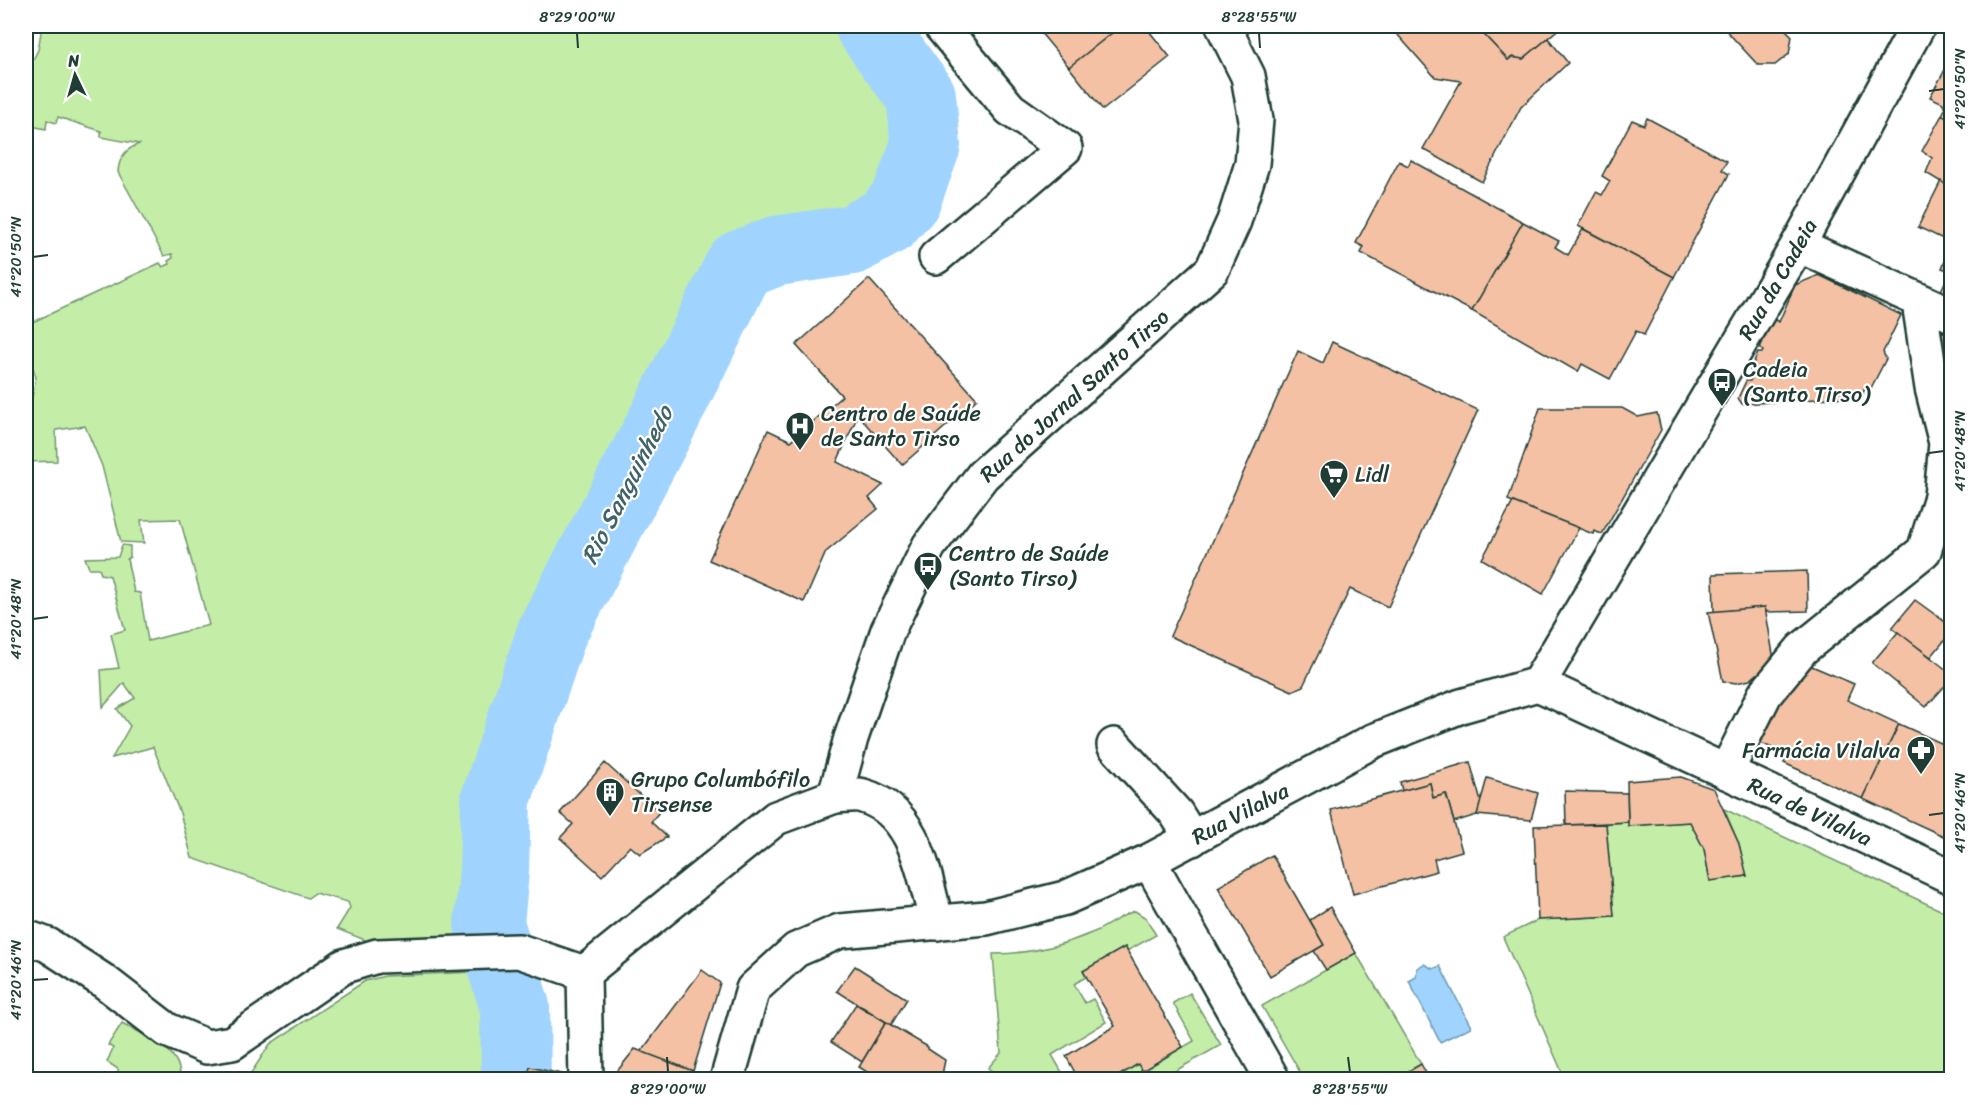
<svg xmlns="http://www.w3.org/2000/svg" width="1977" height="1105" font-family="Sriracha,sans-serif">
	<rect width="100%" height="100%" fill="#fff"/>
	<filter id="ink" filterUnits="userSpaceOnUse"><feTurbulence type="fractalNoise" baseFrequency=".0167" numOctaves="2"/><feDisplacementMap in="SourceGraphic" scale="12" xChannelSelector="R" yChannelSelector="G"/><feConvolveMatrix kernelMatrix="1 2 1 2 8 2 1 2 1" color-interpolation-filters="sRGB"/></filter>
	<g filter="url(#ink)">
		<g fill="#c4eda8" stroke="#72956e" stroke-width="1.5">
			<path d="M 42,26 L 860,26 L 903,84 L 918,132 L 904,185 L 887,211 L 852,230 L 776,242 L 732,256 L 544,629 L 488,799 L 481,922 L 484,938 L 370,942 L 337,929 L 350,908 L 348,902 L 315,893 L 308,898 L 192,858 L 180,813 L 153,747 L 112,758 L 130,726 L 117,709 L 135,698 L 124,683 L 103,707 L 101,670 L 119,668 L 111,634 L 125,630 L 110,576 L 101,574 L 99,568 L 89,568 L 85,558 L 118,557 L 122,545 L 130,546 L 130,557 L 127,559 L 134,592 L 140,593 L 148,641 L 209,625 L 180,519 L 141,520 L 144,543 L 121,542 L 102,466 L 85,426 L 56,430 L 57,461 L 26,462 L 26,427 L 36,377 L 26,347 L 26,325 L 160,263 L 163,267 L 170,264 L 168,261 L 173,258 L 172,254 L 164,256 L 118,172 C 119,157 126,149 139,144 L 101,137 L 101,131 L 58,117 L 56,123 L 47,120 L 46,129 L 26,125 L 26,73 L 38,50 Z"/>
			<path d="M 1724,809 L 1951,915 L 1951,1079 L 1565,1079 L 1503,937 L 1538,920 L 1614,916 L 1606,824 L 1628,822 L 1629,826 L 1690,822 L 1704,849 L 1710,881 L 1746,876 L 1739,844 Z"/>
			<path d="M 1135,911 L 1146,918 L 1156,935 L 1127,951 L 1125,947 L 1083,971 L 1086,977 L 1074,984 L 1085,1003 L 1093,999 L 1106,1022 L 1052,1055 L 1066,1079 L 1002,1079 L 988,1068 L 1001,1053 L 993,954 C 1028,954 1062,946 1094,932 C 1108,926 1121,915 1135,911 Z"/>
			<path d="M 1356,953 L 1421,1064 L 1394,1079 L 1304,1079 L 1262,1006 Z"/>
			<path d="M 496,971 L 506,1008 L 507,1074 L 505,1079 L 247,1079 L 270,1044 L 365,981 L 385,976 Z"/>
			<path d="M 1190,993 L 1221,1045 L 1161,1079 L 1112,1080 L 1138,1064 L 1142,1071 L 1194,1041 L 1173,1003 Z"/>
			<path d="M 122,1023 C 145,1036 182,1048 180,1079 L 119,1079 L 118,1069 L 107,1062 L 113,1048 L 108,1045 Z"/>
		</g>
		<path fill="#a0d4fe" stroke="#6c98ad" stroke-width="1.5" d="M 1424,964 L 1433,969 L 1440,966 L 1471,1027 L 1440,1042 L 1409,981 L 1416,977 L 1417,968 Z"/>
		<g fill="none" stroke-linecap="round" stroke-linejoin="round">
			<path stroke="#a0d4fe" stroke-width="70" d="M 516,1080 L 515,1007 L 489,924 L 494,871 L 496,799 L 552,632 L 660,427 L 740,265 L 776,251 L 852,240 L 888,220 L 906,199 L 926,145 L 921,96 L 870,26"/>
		</g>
		<g fill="#f4c1a5" stroke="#1f3d34" stroke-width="1.5">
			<path d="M 1035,26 L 1121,26 L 1069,67 Z"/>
			<path d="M 1121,26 L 1145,26 L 1170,57 L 1103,110 L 1069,67 Z"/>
			<path d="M 1390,26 L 1476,26 L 1508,60 L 1512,57 L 1523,59 L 1548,38 L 1568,63 L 1521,107 L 1482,182 L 1423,149 L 1461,81 L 1435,77 Z"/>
			<path d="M 1476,26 L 1562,26 L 1523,59 L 1512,57 L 1508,60 Z"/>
			<path d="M 1722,26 L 1791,26 L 1786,30 L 1792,36 L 1789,54 L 1775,65 L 1758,65 Z"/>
			<path d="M 1952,57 L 1952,120 L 1942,115 L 1945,109 L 1943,103 L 1930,97 Z"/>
			<path d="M 1942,115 L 1952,120 L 1952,177 L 1946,185 L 1926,173 L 1932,158 L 1922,151 Z"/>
			<path d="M 1647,118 L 1727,161 L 1722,170 L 1729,174 L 1674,277 L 1578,226 L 1596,192 L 1602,195 L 1610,181 L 1602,176 L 1632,120 L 1644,125 Z"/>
			<path d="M 1411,160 L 1523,222 L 1472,311 L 1361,253 L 1364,247 L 1356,243 L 1399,161 L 1408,166 Z"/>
			<path d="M 1952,177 L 1952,220 L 1943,239 L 1918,227 L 1941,181 L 1946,185 Z"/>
			<path d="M 1523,222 L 1559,241 L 1555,247 L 1568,255 L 1583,229 L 1674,277 L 1644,335 L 1636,331 L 1610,379 L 1582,364 L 1578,372 L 1472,311 Z"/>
			<path d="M 1952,245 L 1952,297 L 1940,293 L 1950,271 L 1942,268 Z"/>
			<path d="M 1819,275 L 1901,315 L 1883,352 L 1886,359 L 1871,388 L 1865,388 L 1862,396 L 1742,404 L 1738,398 L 1746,381 L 1750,381 L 1754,372 L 1750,370 L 1758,353 L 1762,353 L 1763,351 L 1760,348 L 1773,319 L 1779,322 L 1795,285 Z"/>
			<path d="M 869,279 L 977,399 L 902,465 L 858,415 L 837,462 L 883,485 L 869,498 L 878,509 L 826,552 L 804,602 L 709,560 L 768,430 L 791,441 L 842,396 L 796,345 Z"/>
			<path d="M 1937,329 L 1952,336 L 1952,387 L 1944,384 Z"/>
			<path d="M 1332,342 L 1478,410 L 1388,607 L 1350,589 L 1303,686 L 1292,691 L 1170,636 L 1298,351 L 1323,363 Z"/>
			<path d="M 1540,408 L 1622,408 L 1638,417 L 1657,413 L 1661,430 L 1602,534 L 1594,531 L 1593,534 L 1508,500 Z"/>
			<path d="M 1513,502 L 1579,528 L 1543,594 L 1482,559 Z"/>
			<path d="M 1807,571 L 1808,611 L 1766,612 L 1765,607 L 1714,612 L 1713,574 Z"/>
			<path d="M 1915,600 L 1952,627 L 1952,631 L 1931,657 L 1892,628 Z"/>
			<path d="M 1765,607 L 1774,660 L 1750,680 L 1736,683 L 1723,681 L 1708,612 Z"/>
			<path d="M 1898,632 L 1952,674 L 1952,678 L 1926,707 L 1872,663 Z"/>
			<path d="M 1807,664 L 1854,684 L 1847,700 L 1899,724 L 1863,799 L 1784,763 L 1787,755 L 1759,742 L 1790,678 Z"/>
			<path d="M 1899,724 L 1952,748 L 1952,840 L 1863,799 Z"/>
			<path d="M 1470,762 L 1481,802 L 1477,815 L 1454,822 L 1446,794 L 1433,798 L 1430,783 L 1402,791 L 1400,782 Z"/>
			<path d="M 605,763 L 659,812 L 651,822 L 667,837 L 640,854 L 630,846 L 602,876 L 560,838 L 573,824 L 560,813 Z"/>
			<path d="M 1681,777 L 1714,789 L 1739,844 L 1747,876 L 1710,881 L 1704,849 L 1690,822 L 1628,826 L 1627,781 Z"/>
			<path d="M 1487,778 L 1538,793 L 1531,820 L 1477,815 Z"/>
			<path d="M 1430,783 L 1433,798 L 1446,794 L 1462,851 L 1434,859 L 1437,871 L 1353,894 L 1331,810 Z"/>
			<path d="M 1565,791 L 1627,793 L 1628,822 L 1566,825 Z"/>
			<path d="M 1606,824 L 1614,916 L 1538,920 L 1534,826 Z"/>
			<path d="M 1272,855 L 1324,945 L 1270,976 L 1218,887 Z"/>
			<path d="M 1330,907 L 1356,953 L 1326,970 L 1314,951 L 1324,945 L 1310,920 Z"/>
			<path d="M 1125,947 L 1183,1047 L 1142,1071 L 1138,1064 L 1112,1080 L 1079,1080 L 1066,1056 L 1115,1026 L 1083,971 Z"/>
			<path d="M 855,966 L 907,999 L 891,1025 L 837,991 Z"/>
			<path d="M 702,970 L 720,983 L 693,1071 L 641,1052 Z"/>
			<path d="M 856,1004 L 886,1022 L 862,1062 L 831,1042 Z"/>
			<path d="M 886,1022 L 928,1047 L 928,1049 L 945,1060 L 941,1080 L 880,1080 L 859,1067 Z"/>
			<path d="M 635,1049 L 693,1071 L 691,1080 L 610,1080 Z"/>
			<path d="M 1421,1064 L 1430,1080 L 1394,1080 Z"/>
			<path d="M 530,1067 L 566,1075 L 565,1080 L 527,1080 Z"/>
		</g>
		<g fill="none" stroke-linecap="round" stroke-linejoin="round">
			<g stroke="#1f3d34" stroke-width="38">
				<g id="minor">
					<path d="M 1798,245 L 1952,315"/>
					<path d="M 936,257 L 1065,148 L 1010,109 L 941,26"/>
					<path d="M 1538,684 L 1798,245 L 1918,26"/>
					<path d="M 1538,684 L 1952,877"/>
					<path d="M 1114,745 L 1176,813 L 1192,839"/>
					<path d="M 1726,772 L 1765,694 L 1802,649 L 1924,551 L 1941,497 L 1946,443 L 1932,388 L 1919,302"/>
					<path d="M 1149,861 L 1273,1080"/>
					<path d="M 937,923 C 924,877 917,811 863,796 C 855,793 844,796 835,796 L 851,738 L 888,630 L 929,546 L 983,475 L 1212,270 L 1234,221 L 1252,164 L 1256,120 L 1248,76 L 1223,26"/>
					<path d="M 26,937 L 48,945 L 105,982 L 167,1030 L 207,1047 L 232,1043 L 344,966 L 377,956 L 519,951 L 584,973"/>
					<path d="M 584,973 L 776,818 L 835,796"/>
					<path d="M 584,973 L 586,1080"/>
					<path d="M 727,1080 L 753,989 L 796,950 L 840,931 L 986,918 L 1065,898 L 1149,861 L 1373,741 L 1461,706 L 1538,684"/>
				</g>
			</g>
			<use href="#minor" stroke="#fff" stroke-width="33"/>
		</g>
	</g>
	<path fill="none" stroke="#1f3d34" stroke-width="2" d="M 577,33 L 578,48M 1259,33 L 1260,48M 1929,91 L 1944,89M 33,257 L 48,255M 1929,453 L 1944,451M 33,619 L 48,617M 1929,815 L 1944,813M 33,980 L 48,979M 667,1057 L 668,1072M 1348,1057 L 1350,1072"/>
	<defs>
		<g id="bus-pin" transform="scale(1.5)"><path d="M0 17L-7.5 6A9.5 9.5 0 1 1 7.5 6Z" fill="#1f3d34" stroke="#fff"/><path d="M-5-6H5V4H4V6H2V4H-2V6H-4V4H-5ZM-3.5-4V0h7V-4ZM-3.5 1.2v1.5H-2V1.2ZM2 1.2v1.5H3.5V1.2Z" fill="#fff"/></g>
		<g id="hospital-pin" transform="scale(1.5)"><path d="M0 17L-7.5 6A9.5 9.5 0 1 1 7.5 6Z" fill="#1f3d34" stroke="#fff"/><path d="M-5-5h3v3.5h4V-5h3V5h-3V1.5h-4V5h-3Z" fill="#fff"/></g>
		<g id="supermarket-pin" transform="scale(1.5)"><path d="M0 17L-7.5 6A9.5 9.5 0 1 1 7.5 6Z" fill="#1f3d34" stroke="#fff"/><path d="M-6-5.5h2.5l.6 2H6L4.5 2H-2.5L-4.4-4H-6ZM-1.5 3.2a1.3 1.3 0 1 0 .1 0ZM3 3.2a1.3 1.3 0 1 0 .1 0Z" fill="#fff"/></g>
		<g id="pharmacy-pin" transform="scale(1.5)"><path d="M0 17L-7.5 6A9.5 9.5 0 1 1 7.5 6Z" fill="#1f3d34" stroke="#fff"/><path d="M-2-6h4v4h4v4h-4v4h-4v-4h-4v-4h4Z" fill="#fff"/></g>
		<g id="building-pin" transform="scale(1.5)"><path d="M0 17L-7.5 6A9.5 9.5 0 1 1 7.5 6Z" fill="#1f3d34" stroke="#fff"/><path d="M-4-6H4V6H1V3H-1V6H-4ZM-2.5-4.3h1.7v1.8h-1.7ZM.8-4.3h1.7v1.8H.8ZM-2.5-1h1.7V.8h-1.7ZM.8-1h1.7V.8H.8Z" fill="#fff"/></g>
	</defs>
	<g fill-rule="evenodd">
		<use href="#bus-pin" x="1722" y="382"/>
		<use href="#hospital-pin" x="800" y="426"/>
		<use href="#supermarket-pin" x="1334" y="474"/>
		<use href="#bus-pin" x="928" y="566"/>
		<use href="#pharmacy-pin" x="1921" y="750"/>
		<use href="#building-pin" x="610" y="792"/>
	</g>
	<g text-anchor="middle" stroke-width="4.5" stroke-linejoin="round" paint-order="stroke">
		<g font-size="22" fill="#1f3d34" stroke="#fff">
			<text transform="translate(1777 279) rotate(-60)" y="8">Rua da Cadeia</text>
			<text transform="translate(1074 395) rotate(-42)" y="8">Rua do Jornal Santo Tirso</text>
			<text transform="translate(1810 811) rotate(25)" y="8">Rua de Vilalva</text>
			<text transform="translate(1240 813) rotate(-28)" y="8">Rua Vilalva</text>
		</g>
		<g font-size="22" fill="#1f3d34" stroke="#fff" text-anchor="start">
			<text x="1743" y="377">Cadeia<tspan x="1743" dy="25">(Santo Tirso)</tspan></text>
			<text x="821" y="421">Centro de Saúde<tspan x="821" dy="25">de Santo Tirso</tspan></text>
			<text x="1355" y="482">Lidl</text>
			<text x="949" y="561">Centro de Saúde<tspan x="949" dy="25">(Santo Tirso)</tspan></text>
			<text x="1900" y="758" text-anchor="end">Farmácia Vilalva</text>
			<text x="631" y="787">Grupo Columbófilo<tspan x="631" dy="25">Tirsense</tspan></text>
		</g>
		<g font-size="24" font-style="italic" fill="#3f6366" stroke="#fff">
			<text transform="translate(627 485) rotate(-63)" y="8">Rio Sanguinhedo</text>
		</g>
	</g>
	<rect width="1977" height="1105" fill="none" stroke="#fff" stroke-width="66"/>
	<g transform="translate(75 75) rotate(355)" stroke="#ffffff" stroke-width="4.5" paint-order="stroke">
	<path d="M0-4.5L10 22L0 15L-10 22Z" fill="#1f3d34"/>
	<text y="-9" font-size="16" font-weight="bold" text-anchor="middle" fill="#1f3d34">N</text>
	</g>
	<rect x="33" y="33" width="1911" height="1039" fill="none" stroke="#1f3d34" stroke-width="2"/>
	<g font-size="15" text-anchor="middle" fill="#1f3d34">
		<text x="577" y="22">8°29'00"W</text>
		<text x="1259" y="22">8°28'55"W</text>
		<text transform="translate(1960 89) rotate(-90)" y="5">41°20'50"N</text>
		<text transform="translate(16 257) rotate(-90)" y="5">41°20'50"N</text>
		<text transform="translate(1960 451) rotate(-90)" y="5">41°20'48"N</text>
		<text transform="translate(16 619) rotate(-90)" y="5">41°20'48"N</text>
		<text transform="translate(1960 813) rotate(-90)" y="5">41°20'46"N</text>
		<text transform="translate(16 980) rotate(-90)" y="5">41°20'46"N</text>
		<text x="668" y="1094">8°29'00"W</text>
		<text x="1350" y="1094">8°28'55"W</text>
	</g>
</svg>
